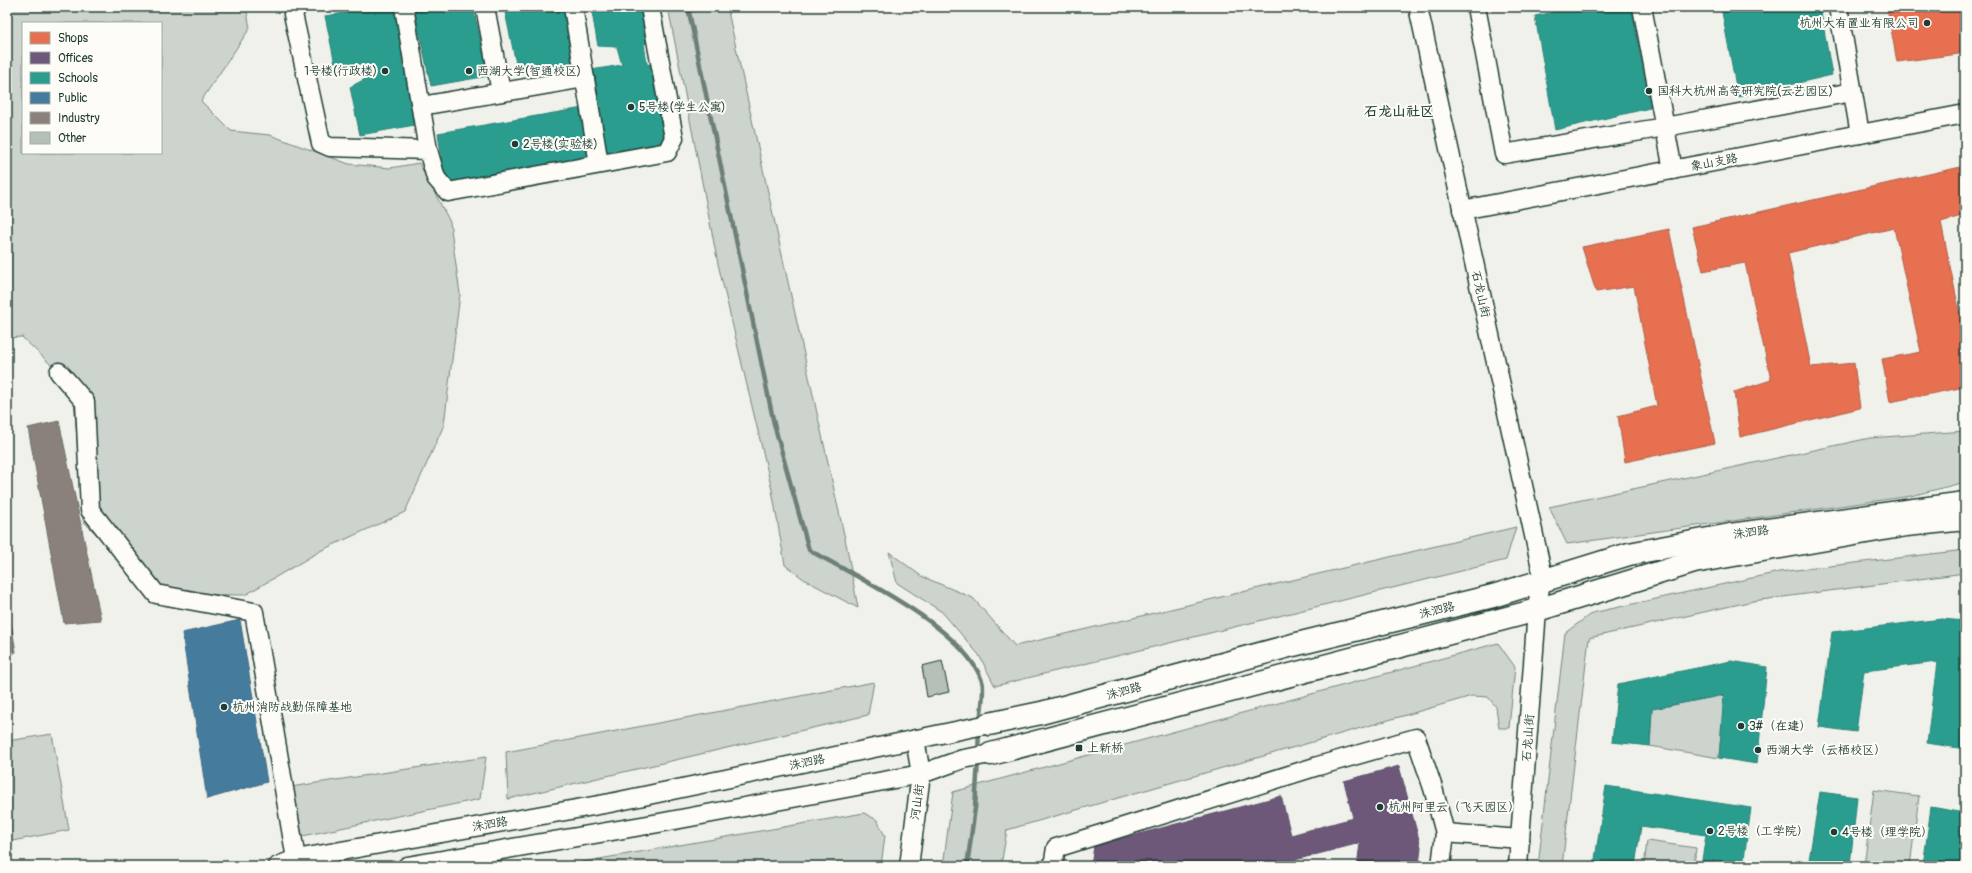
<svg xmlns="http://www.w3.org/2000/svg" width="1972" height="873" font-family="Pangolin,'LXGW WenKai TC',sans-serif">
	<rect width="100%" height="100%" fill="#f0f1eb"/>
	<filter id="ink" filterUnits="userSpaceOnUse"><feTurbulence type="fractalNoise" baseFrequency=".025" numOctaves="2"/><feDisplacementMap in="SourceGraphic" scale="8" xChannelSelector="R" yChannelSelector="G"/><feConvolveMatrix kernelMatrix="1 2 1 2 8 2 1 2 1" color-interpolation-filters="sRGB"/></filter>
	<g filter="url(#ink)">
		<g fill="#cdd3cd" stroke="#768880" fill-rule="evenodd">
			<path d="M 7,7 L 246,7 L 250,28 L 201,101 L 231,131 L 270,135 L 349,164 L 390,168 L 419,163 L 450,222 L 460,294 L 444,425 L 405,512 L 322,550 L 245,595 L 156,594 L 83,521 L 73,386 L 22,337 L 7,338 ZM 23,23 L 161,23 L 161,153 L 23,153 Z"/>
			<path d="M 668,7 L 727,7 L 847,548 L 858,608 L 805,580 L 785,565 L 772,490 L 718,264 Z"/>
			<path d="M 1965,431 L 1965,482 L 1911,496 L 1567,544 L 1549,507 L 1870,438 Z"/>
			<path d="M 1516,527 L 1506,560 L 995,686 L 979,655 L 942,612 L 897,583 L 889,552 L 921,576 L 973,598 L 1015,646 Z"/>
			<path d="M 1965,550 L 1965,573 L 1753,601 L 1589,638 L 1562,866 L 1538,866 L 1565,633 L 1592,613 L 1779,572 Z"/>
			<path d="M 1498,643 L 1515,667 L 1509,728 L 1499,728 L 1496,707 L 1488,697 L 1472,696 L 1007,830 L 1001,866 L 943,866 L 953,792 Z"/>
			<path d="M 874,682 L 868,715 L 508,799 L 506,752 Z"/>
			<path d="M 1724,695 L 1719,758 L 1650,746 L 1652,709 Z"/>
			<path d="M 52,734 L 69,830 L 7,842 L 7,741 Z"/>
			<path d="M 486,757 L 480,799 L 293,838 L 284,788 Z"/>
			<path d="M 1874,790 L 1919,796 L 1910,866 L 1864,866 Z"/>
			<path d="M 864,813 L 877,820 L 885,836 L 881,866 L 848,866 L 846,864 L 834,863 L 813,866 L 559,866 Z"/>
			<path d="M 1647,841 L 1696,848 L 1694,866 L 1644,866 Z"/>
		</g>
		<g fill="#e76f51" stroke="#ab6048">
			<path d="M 1887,7 L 1965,7 L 1965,40 L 1959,54 L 1897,62 Z"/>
			<path d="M 1965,166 L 1965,215 L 1941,222 L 1965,339 L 1965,387 L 1890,402 L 1882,359 L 1921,352 L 1894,228 L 1788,253 L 1811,367 L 1854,363 L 1860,408 L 1740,437 L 1734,392 L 1771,380 L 1745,263 L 1703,271 L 1692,227 Z"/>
			<path d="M 1669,229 L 1715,443 L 1625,462 L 1618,416 L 1657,406 L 1634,286 L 1596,292 L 1582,247 Z"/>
		</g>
		<path fill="#6d597a" stroke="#565165" d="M 1399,766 L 1421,847 L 1419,866 L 1357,866 L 1360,843 L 1272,866 L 1091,866 L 1094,846 L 1281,796 L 1291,835 L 1353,818 L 1344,781 Z"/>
		<g fill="#2a9d8f" stroke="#278074">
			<path d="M 384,7 L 396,7 L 410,51 L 401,57 L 407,81 L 421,78 L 431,122 L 360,135 L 350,87 L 367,78 L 364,64 L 335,64 L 325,16 Z"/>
			<path d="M 414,7 L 473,7 L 488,76 L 431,86 Z"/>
			<path d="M 504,7 L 568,7 L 579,63 L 518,73 Z"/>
			<path d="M 591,7 L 653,7 L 658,39 L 644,44 L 647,64 L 658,66 L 671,144 L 603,152 L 591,70 L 622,65 L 617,47 L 598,46 Z"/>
			<path d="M 1579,7 L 1631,7 L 1650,108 L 1555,130 L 1535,16 Z"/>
			<path d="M 1721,7 L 1820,7 L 1832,75 L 1738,97 Z"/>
			<path d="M 583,108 L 592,156 L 445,184 L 438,133 Z"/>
			<path d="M 1942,619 L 1965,621 L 1965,749 L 1927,743 L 1937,662 L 1864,671 L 1856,732 L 1819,727 L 1832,632 Z"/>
			<path d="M 1731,661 L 1767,667 L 1757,764 L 1719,758 L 1724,695 L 1652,709 L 1650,746 L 1612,742 L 1618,684 Z"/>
			<path d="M 1606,786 L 1751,808 L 1743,866 L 1701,866 L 1706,835 L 1641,826 L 1635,866 L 1594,866 Z"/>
			<path d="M 1820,792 L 1857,797 L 1850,866 L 1808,866 Z"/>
			<path d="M 1931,807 L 1965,813 L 1959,866 L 1923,866 Z"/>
		</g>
		<path fill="#457b9d" stroke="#3a687e" d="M 240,620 L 267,782 L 207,799 L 182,633 Z"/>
		<g fill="#8a817c" stroke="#6a6d66">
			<path d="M 59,421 L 101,620 L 64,623 L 28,428 Z"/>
			<path d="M 7,600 L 16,652 L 7,655 Z"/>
		</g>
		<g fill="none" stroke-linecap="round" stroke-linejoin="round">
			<g stroke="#6c8077" stroke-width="4.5">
				<path d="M 688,7 L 774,424 L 809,550 C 857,577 964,628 982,681 C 985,690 981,711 980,721"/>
				<path d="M 978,753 L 979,730"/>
				<path d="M 967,866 L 975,808 L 978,760"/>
			</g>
		</g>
		<path fill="#b6bfb8" stroke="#1f3d34" d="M 942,661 L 949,692 L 927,697 L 922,666 Z"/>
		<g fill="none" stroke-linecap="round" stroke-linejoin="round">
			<g stroke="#1f3d34" stroke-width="21">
				<g id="minor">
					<path d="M 297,7 L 293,14 L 321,143 L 330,147 L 428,150 L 436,178 L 448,192 L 667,152 L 674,138 L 650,7"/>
					<path d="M 404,7 L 428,150"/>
					<path d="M 485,7 L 501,92"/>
					<path d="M 573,7 L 599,164"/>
					<path d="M 1418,7 L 1542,572 L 1537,610 L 1518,866"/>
					<path d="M 1476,7 L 1504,154 L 1665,127 L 1852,92"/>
					<path d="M 1642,7 L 1673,170"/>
					<path d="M 1838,7 L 1860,134"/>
					<path d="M 421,106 L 585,78"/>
					<path d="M 1462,210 L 1965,114"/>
					<path d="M 59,372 L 85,402 L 90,510 L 156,594 L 254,612 L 296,859"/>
					<path d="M 1445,833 L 1520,839"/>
					<path d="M 278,866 L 296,859 L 610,803 L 989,724"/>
					<path d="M 407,866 L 659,823 L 921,774 L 963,759 L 991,754"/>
					<path d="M 909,866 L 921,774 L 915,739"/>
					<path d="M 1053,866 L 1056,848 L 1318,766 L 1416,738 L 1433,788 L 1445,833 L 1441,866"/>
				</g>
			</g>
			<g stroke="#1f3d34" stroke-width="25">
				<g id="major">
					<path d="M 989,724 L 1041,713 L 1293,645 L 1493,596 L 1629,554 L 1730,535 L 1965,503"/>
					<path d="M 991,754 L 1537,610 L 1694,562 L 1906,525 L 1965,519"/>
				</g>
			</g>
			<use href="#minor" stroke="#fdfcf7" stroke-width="18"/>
			<use href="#major" stroke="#fdfcf7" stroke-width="22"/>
		</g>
	</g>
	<g fill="#1f3d34" stroke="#fdfcf7" stroke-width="1.5">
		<circle cx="1927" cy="23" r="4"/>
		<circle cx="385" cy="71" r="4"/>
		<circle cx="469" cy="71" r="4"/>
		<circle cx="1649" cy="91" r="4"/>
		<circle cx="631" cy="107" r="4"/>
		<circle cx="515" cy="144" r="4"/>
		<circle cx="224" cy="707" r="4"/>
		<circle cx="1741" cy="726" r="4"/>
		<rect x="1075" y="744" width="8" height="8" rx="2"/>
		<circle cx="1758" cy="750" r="4"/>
		<circle cx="1380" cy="807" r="4"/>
		<circle cx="1710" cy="831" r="4"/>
		<circle cx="1834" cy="832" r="4"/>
	</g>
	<g text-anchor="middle" stroke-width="4" stroke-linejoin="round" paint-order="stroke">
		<g font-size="12" fill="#1f3d34" stroke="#fdfcf7" text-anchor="start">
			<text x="1919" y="27" text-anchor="end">杭州大有置业有限公司</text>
			<text x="377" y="75" text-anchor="end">1号楼(行政楼)</text>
			<text x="477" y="75">西湖大学(智通校区)</text>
			<text x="1657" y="95">国科大杭州高等研究院(云艺园区)</text>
			<text x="639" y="111">5号楼(学生公寓)</text>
			<text x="523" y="148">2号楼(实验楼)</text>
			<text x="232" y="711">杭州消防战勤保障基地</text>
			<text x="1749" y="730">3#（在建）</text>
			<text x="1087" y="752">上新桥</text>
			<text x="1766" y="754">西湖大学（云栖校区）</text>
			<text x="1388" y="811">杭州阿里云（飞天园区）</text>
			<text x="1718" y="835">2号楼（工学院）</text>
			<text x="1842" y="836">4号楼（理学院）</text>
		</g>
		<g font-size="12" fill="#1f3d34" stroke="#fdfcf7">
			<text transform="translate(1714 162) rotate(-11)" y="4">象山支路</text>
			<text transform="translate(1481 294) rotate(77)" y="4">石龙山街</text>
			<text transform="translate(1751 532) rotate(-8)" y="4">洙泗路</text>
			<text transform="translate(1437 610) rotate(-14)" y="4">洙泗路</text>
			<text transform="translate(1124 691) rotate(-15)" y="4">洙泗路</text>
			<text transform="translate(1528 738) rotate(-86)" y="4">石龙山街</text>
			<text transform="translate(807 762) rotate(-12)" y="4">洙泗路</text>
			<text transform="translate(917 802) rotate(-82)" y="4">河山街</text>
			<text transform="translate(490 824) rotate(-10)" y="4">洙泗路</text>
		</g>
		<g font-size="14" font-weight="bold" fill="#1f3d34" stroke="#fdfcf7">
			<text x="1399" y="116">石龙山社区</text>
		</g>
	</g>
	<rect width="1972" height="873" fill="none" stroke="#fdfcf7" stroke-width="24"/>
	<rect x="12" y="12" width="1948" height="849" fill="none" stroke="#1f3d34" stroke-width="1.5" filter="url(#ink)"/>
	<rect x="22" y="22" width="140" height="132" fill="#fdfcf7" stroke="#a4b0a9"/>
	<rect x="30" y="32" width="20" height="12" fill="#e76f51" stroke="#a4b0a9"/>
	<text x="58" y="42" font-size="12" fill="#1f3d34">Shops</text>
	<rect x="30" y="52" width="20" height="12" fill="#6d597a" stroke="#a4b0a9"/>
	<text x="58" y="62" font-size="12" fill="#1f3d34">Offices</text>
	<rect x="30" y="72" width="20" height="12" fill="#2a9d8f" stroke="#a4b0a9"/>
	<text x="58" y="82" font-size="12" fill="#1f3d34">Schools</text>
	<rect x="30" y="92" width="20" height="12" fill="#457b9d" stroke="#a4b0a9"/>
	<text x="58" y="102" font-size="12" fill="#1f3d34">Public</text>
	<rect x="30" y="112" width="20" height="12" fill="#8a817c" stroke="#a4b0a9"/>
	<text x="58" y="122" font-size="12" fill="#1f3d34">Industry</text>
	<rect x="30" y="132" width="20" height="12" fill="#b6bfb8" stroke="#a4b0a9"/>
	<text x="58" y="142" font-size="12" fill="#1f3d34">Other</text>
</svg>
